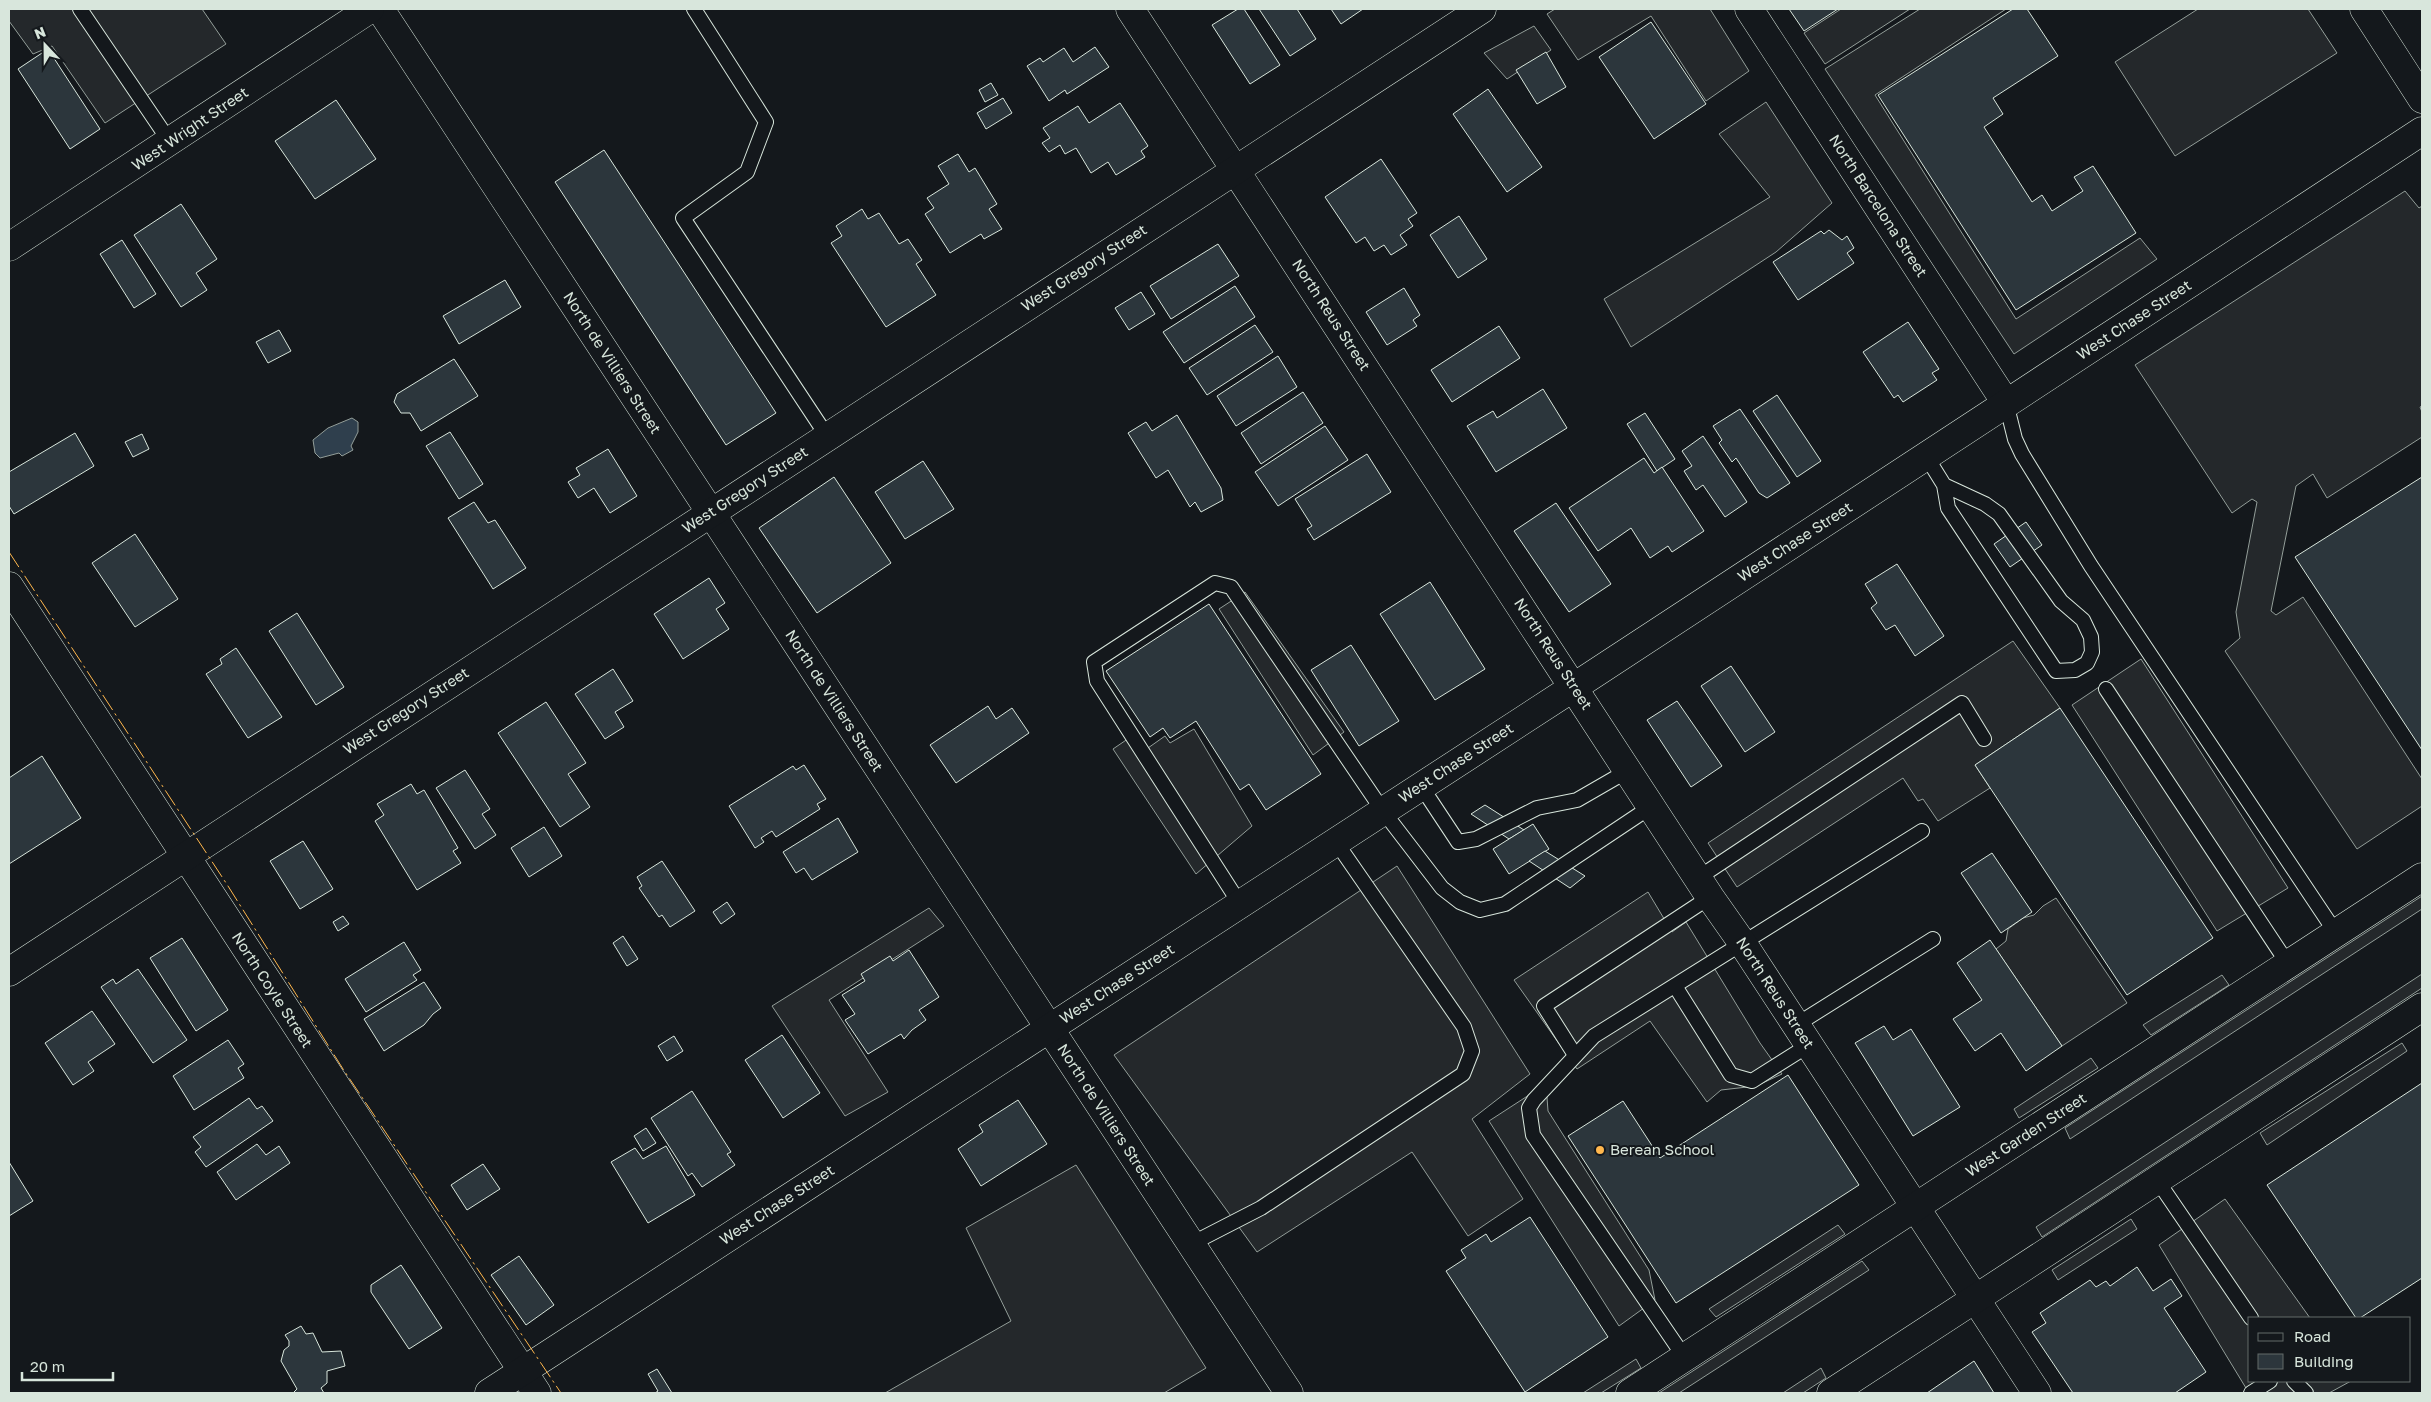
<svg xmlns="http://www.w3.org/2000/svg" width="2431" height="1402" font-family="'Golos Text',sans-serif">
	<rect width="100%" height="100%" fill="#14181c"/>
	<g fill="#24282b" stroke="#939e99">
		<path d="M 9,9 L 202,9 L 226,44 L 105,123 L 52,46 L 33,54 L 9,21 Z"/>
		<path d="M 1555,9 L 1710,9 L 1749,71 L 1706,101 L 1651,16 L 1578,60 L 1547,14 Z"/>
		<path d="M 1841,9 L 1910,9 L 1825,64 L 1804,33 Z"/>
		<path d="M 1920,9 L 2006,9 L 1875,95 L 2016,319 L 2140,238 L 2157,259 L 2014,354 L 1825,69 Z"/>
		<path d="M 2198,9 L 2308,9 L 2337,53 L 2175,156 L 2115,62 Z"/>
		<path d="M 1534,26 L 1551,50 L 1507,79 L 1484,53 Z"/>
		<path d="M 1766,102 L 1832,203 L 1776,252 L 1631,347 L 1604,299 L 1770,197 L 1719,134 Z"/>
		<path d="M 2405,191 L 2419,208 L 2422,206 L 2422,406 L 2420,407 L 2422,412 L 2422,437 L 2327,498 L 2313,474 L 2296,486 L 2271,611 L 2276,615 L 2303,597 L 2422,779 L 2422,806 L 2357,849 L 2225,651 L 2240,638 L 2236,612 L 2257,502 L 2252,499 L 2232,513 L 2135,365 Z"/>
		<path d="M 1245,592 L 1344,732 L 1313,755 L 1219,609 Z"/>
		<path d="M 2013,641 L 2060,708 L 1975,765 L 1990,788 L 1938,821 L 1923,799 L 1918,801 L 1903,778 L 1737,887 L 1708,843 Z"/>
		<path d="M 2141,659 L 2288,888 L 2217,931 L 2072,705 Z"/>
		<path d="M 1194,729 L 1252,826 L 1196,874 L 1113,749 L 1135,734 L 1148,748 L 1165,736 L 1170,743 Z"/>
		<path d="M 1397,866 L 1530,1074 L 1472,1119 L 1523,1199 L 1468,1236 L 1412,1152 L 1257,1252 L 1114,1055 Z"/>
		<path d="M 1648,892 L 1672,932 L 1686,922 L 1760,1043 L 1782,1074 L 1756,1086 L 1721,1090 L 1707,1102 L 1650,1021 L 1577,1069 L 1514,980 Z"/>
		<path d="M 2422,896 L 2422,909 L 2070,1139 L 2065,1128 Z"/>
		<path d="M 2056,898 L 2127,1003 L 2062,1046 L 1996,949 L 2006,941 L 2008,929 L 2023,918 L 2034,915 L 2043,906 Z"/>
		<path d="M 929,908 L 944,926 L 829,1000 L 888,1092 L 845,1116 L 772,1006 Z"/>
		<path d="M 2422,974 L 2422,988 L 2042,1237 L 2036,1227 Z"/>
		<path d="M 2222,975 L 2229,985 L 2151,1035 L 2143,1025 Z"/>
		<path d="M 2402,1043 L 2407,1051 L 2267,1145 L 2260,1133 Z"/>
		<path d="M 2091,1058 L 2098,1068 L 2019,1118 L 2014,1109 Z"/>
		<path d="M 1546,1084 L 1548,1111 L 1649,1270 L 1655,1300 L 1619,1326 L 1489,1121 Z"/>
		<path d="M 1076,1165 L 1206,1368 L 1164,1393 L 885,1393 L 1011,1321 L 966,1228 Z"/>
		<path d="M 2225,1199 L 2310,1318 L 2250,1318 L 2250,1381 L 2351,1381 L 2329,1393 L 2249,1393 L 2159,1245 Z"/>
		<path d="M 2131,1219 L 2137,1229 L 2058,1280 L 2052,1270 Z"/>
		<path d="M 1838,1225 L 1845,1234 L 1716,1317 L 1709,1309 Z"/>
		<path d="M 1862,1261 L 1869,1270 L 1679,1393 L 1659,1393 Z"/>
		<path d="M 1636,1359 L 1641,1368 L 1601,1393 L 1583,1393 Z"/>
		<path d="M 1821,1368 L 1826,1378 L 1803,1393 L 1783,1393 Z"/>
	</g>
	<path fill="#2f3f4d" stroke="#939e99" d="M 352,418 L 358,422 L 358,432 L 351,446 L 353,450 L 342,456 L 339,453 L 320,458 L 315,453 L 313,440 L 328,428 Z"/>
	<g fill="#2c363c" stroke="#d8e6dc">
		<path d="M 1238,9 L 1244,9 L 1280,65 L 1250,84 L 1212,25 Z"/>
		<path d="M 1259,9 L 1297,9 L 1316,39 L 1290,56 Z"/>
		<path d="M 1331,9 L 1363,9 L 1341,24 Z"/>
		<path d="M 1789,9 L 1838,9 L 1804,31 Z"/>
		<path d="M 2013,9 L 2027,9 L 2058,56 L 1993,98 L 2003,114 L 1984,127 L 2032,202 L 2042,195 L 2052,211 L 2083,191 L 2074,177 L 2093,166 L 2136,233 L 2016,310 L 1878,95 Z"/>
		<path d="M 1651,22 L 1706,104 L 1654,139 L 1599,57 Z"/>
		<path d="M 1095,47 L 1109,67 L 1067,94 L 1065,90 L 1049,101 L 1027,66 L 1040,58 L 1043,62 L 1064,48 L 1073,62 Z"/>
		<path d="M 48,49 L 100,129 L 70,149 L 18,69 Z"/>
		<path d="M 1546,52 L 1566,87 L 1537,104 L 1516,70 Z"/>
		<path d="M 991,83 L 998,95 L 985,102 L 979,90 Z"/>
		<path d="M 1488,89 L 1542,167 L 1507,192 L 1453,114 Z"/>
		<path d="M 1003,98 L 1012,113 L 986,129 L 977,113 Z"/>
		<path d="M 336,100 L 376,159 L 315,199 L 275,141 Z"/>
		<path d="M 1120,103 L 1148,146 L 1141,151 L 1145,157 L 1116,175 L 1108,162 L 1091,173 L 1076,148 L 1065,154 L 1060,145 L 1049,152 L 1042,143 L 1050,138 L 1043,128 L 1078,106 L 1089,123 Z"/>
		<path d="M 604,150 L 776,413 L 726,445 L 555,182 Z"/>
		<path d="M 958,154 L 969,172 L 975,168 L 997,204 L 989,209 L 1002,229 L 984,239 L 981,234 L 950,253 L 925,214 L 934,208 L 927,198 L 949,184 L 938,166 Z"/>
		<path d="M 1381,159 L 1417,213 L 1408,219 L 1413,226 L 1400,235 L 1407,245 L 1391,255 L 1384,245 L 1374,251 L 1365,237 L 1356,243 L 1325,197 Z"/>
		<path d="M 181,204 L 217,259 L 196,273 L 207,290 L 181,307 L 134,235 Z"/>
		<path d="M 862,209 L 868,219 L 879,213 L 899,244 L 908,239 L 922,260 L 916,264 L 936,295 L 886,327 L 831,243 L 842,236 L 836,226 Z"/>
		<path d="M 1459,216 L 1487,259 L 1458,278 L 1430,235 Z"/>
		<path d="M 1829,230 L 1842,240 L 1847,236 L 1854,248 L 1847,253 L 1854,263 L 1798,300 L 1773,262 L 1821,231 L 1824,234 Z"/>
		<path d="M 122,240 L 156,294 L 134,308 L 100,254 Z"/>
		<path d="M 1218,244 L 1239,276 L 1171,319 L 1150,286 Z"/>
		<path d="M 505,280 L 521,307 L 459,344 L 443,316 Z"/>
		<path d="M 1235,286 L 1255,317 L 1184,363 L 1163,332 Z"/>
		<path d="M 1404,288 L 1420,315 L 1413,320 L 1417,326 L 1387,345 L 1366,312 Z"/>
		<path d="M 1141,292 L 1155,314 L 1129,330 L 1115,308 Z"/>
		<path d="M 1908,322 L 1939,369 L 1932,373 L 1937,380 L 1903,402 L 1898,395 L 1894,398 L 1863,352 Z"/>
		<path d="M 1255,325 L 1273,352 L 1207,395 L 1189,368 Z"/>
		<path d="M 1499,326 L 1520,358 L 1452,402 L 1431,370 Z"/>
		<path d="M 279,330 L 291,351 L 268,363 L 256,342 Z"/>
		<path d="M 1278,356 L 1297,387 L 1236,426 L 1217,396 Z"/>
		<path d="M 454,359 L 478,396 L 421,431 L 410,413 L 401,413 L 394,402 L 397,394 Z"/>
		<path d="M 1543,389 L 1567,428 L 1496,472 L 1467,426 L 1493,411 L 1497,418 Z"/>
		<path d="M 1303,392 L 1323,423 L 1261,464 L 1241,433 Z"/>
		<path d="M 1777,395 L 1821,461 L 1797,477 L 1753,411 Z"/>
		<path d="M 1740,409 L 1790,483 L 1767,498 L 1759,493 L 1736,458 L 1732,462 L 1719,443 L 1722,440 L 1713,426 Z"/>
		<path d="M 1645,413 L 1675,459 L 1657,471 L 1627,424 Z"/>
		<path d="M 1177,415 L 1221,488 L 1223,500 L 1201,512 L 1195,502 L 1190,507 L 1168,470 L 1156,478 L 1128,433 L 1146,422 L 1152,431 Z"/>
		<path d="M 1325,426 L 1348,460 L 1278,506 L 1255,472 Z"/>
		<path d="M 450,432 L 483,484 L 459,499 L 426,446 Z"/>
		<path d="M 75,433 L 94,466 L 14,514 L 9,506 L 9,472 Z"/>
		<path d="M 142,434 L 149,449 L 133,457 L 125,442 Z"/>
		<path d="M 1703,436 L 1747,502 L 1725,517 L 1703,485 L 1696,490 L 1684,471 L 1692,466 L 1682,451 Z"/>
		<path d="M 608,449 L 637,496 L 610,513 L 594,488 L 578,498 L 568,482 L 580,475 L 576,468 Z"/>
		<path d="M 1367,454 L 1391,492 L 1314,540 L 1307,529 L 1312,526 L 1295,499 Z"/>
		<path d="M 1644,458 L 1654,473 L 1662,467 L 1704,531 L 1672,552 L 1668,546 L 1650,558 L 1631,528 L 1598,551 L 1569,508 Z"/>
		<path d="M 923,461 L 954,509 L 905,539 L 875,492 Z"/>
		<path d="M 834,477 L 891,563 L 817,613 L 759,528 Z"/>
		<path d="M 2422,477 L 2422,750 L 2295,557 Z"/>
		<path d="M 474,502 L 488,523 L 495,520 L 526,568 L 493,589 L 448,518 Z"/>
		<path d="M 1556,503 L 1611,584 L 1569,612 L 1514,531 Z"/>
		<path d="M 2026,522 L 2042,545 L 2010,567 L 1994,544 Z"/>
		<path d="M 135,534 L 178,599 L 135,627 L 92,563 Z"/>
		<path d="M 1897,564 L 1944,636 L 1915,656 L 1895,625 L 1886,630 L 1871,608 L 1877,603 L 1865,584 Z"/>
		<path d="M 709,578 L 725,603 L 716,609 L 729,629 L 683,659 L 654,614 Z"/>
		<path d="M 1430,582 L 1485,669 L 1435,700 L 1380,614 Z"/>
		<path d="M 1209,604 L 1321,774 L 1266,810 L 1249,784 L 1240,790 L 1196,721 L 1170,738 L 1163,728 L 1150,737 L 1106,671 Z"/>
		<path d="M 297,613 L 344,687 L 316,705 L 269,631 Z"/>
		<path d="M 1351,645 L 1399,721 L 1359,746 L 1311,670 Z"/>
		<path d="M 236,648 L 282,717 L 248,738 L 206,674 L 222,664 L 220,659 Z"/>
		<path d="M 1731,666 L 1775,732 L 1745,752 L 1701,686 Z"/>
		<path d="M 613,669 L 633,701 L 615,712 L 624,727 L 605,739 L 575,694 Z"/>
		<path d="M 1677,701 L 1722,766 L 1691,787 L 1647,720 Z"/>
		<path d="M 546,702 L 586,763 L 568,774 L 590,807 L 560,827 L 498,733 Z"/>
		<path d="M 988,706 L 996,719 L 1012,708 L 1029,733 L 956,783 L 930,745 Z"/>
		<path d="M 2060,708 L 2213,938 L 2127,995 L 1975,765 Z"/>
		<path d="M 42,756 L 81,818 L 9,864 L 9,778 Z"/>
		<path d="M 804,765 L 826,799 L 817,804 L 820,809 L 776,837 L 772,831 L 761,838 L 764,842 L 755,848 L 729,806 L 793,766 L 796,770 Z"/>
		<path d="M 465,770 L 490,809 L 482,814 L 496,835 L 475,849 L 436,788 Z"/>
		<path d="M 411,784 L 417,794 L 424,790 L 458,848 L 453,851 L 461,863 L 417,890 L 375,821 L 384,815 L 377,804 Z"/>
		<path d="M 1485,805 L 1524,830 L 1509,839 L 1471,814 Z"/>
		<path d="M 838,818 L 858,852 L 812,880 L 804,868 L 796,873 L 783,852 Z"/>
		<path d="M 1533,824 L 1549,849 L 1509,874 L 1493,849 Z"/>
		<path d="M 544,827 L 562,856 L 529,877 L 511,848 Z"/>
		<path d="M 303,841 L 333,889 L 300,909 L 270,861 Z"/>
		<path d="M 1545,851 L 1585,876 L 1570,888 L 1529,861 Z"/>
		<path d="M 1992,853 L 2032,912 L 2001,933 L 1961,873 Z"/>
		<path d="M 662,861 L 695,911 L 670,927 L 662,915 L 659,917 L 639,888 L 642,886 L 637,877 Z"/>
		<path d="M 727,902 L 735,914 L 721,924 L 713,912 Z"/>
		<path d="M 343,916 L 349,924 L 338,931 L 333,922 Z"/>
		<path d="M 623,936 L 638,959 L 627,966 L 613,943 Z"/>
		<path d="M 182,938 L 228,1010 L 196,1031 L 150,958 Z"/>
		<path d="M 1990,940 L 2062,1046 L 2026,1071 L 2001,1033 L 1975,1051 L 1953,1019 L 1982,1000 L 1957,963 Z"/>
		<path d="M 404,942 L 421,970 L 413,975 L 417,980 L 366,1012 L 345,979 Z"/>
		<path d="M 909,950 L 939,997 L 919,1010 L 926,1020 L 912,1030 L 904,1039 L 901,1034 L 868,1054 L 845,1020 L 855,1014 L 842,995 L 865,981 L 861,974 L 890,956 L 893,961 Z"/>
		<path d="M 138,969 L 187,1040 L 153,1063 L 101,987 L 113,979 L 116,984 Z"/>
		<path d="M 424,982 L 441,1008 L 433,1014 L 424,1025 L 384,1051 L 364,1019 Z"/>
		<path d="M 92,1011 L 115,1044 L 88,1062 L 94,1071 L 73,1085 L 45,1043 Z"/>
		<path d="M 1884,1026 L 1893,1040 L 1911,1029 L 1960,1107 L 1913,1136 L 1855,1043 Z"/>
		<path d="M 782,1035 L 820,1093 L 783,1118 L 745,1060 Z"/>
		<path d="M 674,1036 L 683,1051 L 667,1061 L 658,1046 Z"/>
		<path d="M 228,1040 L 244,1064 L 238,1068 L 244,1078 L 194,1110 L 173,1076 Z"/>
		<path d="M 1788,1075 L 1859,1185 L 1676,1303 L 1568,1136 L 1623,1101 L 1660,1158 Z"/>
		<path d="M 2422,1083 L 2422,1278 L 2360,1318 L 2356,1318 L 2267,1185 Z"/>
		<path d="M 692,1091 L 731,1152 L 727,1154 L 735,1165 L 702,1187 L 692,1173 L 688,1176 L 651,1118 Z"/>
		<path d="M 249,1098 L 257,1109 L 262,1106 L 273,1121 L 206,1167 L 195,1152 L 201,1147 L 193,1137 Z"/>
		<path d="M 1018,1100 L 1047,1144 L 981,1186 L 958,1149 L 983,1132 L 979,1125 Z"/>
		<path d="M 646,1128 L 656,1143 L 643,1151 L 634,1136 Z"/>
		<path d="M 257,1144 L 266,1155 L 279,1146 L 290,1163 L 236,1200 L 217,1172 Z"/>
		<path d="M 666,1146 L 695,1195 L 648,1223 L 611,1162 L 635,1148 L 643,1159 Z"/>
		<path d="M 9,1162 L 33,1201 L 9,1216 Z"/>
		<path d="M 483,1164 L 500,1189 L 467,1210 L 451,1185 Z"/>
		<path d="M 1530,1217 L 1608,1337 L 1525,1392 L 1446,1271 L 1466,1258 L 1461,1250 L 1486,1234 L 1491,1242 Z"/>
		<path d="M 519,1256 L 554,1305 L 526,1325 L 491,1275 Z"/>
		<path d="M 401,1265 L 442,1328 L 409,1349 L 371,1292 L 371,1285 Z"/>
		<path d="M 2137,1267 L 2153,1291 L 2171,1279 L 2182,1296 L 2164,1308 L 2206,1372 L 2175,1393 L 2073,1393 L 2032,1332 L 2046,1323 L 2040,1313 L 2090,1280 L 2096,1287 L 2106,1281 L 2110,1286 Z"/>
		<path d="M 301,1326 L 306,1334 L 313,1333 L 322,1352 L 341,1351 L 345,1366 L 327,1371 L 327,1383 L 321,1388 L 324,1393 L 293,1393 L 297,1389 L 281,1361 L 284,1350 L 289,1346 L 289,1341 L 285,1335 Z"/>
		<path d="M 1974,1361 L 1994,1393 L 1927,1393 Z"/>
		<path d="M 657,1369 L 672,1393 L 655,1393 L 658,1391 L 648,1374 Z"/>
	</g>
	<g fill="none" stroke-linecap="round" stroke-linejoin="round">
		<g stroke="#d8e6dc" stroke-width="16">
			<g id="lane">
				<path d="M 80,9 L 170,142"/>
				<path d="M 694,9 L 766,122 L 747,172 L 683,218 L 827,436"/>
				<path d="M 2006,403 L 2015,439 L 2022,454 L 2091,566 L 2336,933"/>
				<path d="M 1926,456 L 1944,485 L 1948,508 L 2056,671 L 2075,670 L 2087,663 L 2092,652 L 2091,637 L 2083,620 L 2061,601 L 1999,514 L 1985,504 L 1944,485"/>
				<path d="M 2106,689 L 2288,964"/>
				<path d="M 1421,786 L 1458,842 L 1476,839 L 1537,808 L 1577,800 L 1629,770"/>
				<path d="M 1698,878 L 1962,703 L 1984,739"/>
				<path d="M 1240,904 L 1097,681 L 1094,662 L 1215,583 L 1231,587 L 1383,811 L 1442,888 L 1460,902 L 1480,910 L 1505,904 L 1652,806"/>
				<path d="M 1675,986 L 1731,1075 L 1752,1081 L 1809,1045"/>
				<path d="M 1796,1025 L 1933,939"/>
				<path d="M 1575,1055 L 1544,1006 L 1710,897"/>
				<path d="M 2157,1180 L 2251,1318"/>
				<path d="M 1191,1244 L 1261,1208 L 1463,1074 L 1472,1051 L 1464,1027 L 1336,842"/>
				<path d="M 1685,1358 L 1533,1135 L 1529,1108 L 1534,1100 L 1594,1036 L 1922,831"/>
				<path d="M 2294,1381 L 2306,1393"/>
				<path d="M 2251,1393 L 2270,1381"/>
			</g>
		</g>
		<g stroke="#d8e6dc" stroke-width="29">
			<g id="street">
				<path d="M 380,9 L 1289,1393"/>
				<path d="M 1130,9 L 1710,897 L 1743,944 L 2037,1393"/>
				<path d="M 1749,9 L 2006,403"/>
				<path d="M 9,247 L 370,9"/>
				<path d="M 9,586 L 537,1393"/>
				<path d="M 489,1393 L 1574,687 L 2422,131"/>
			</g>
		</g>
		<g stroke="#d8e6dc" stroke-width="29">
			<g id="secondary">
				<path d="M 2364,9 L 2422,99"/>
				<path d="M 9,972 L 1482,9"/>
			</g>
		</g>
		<g stroke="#d8e6dc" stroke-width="29">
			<g id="primary">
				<path d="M 1630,1393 L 2422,877"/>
				<path d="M 1831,1393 L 2422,1007"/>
			</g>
		</g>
		<use href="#lane" stroke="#14181c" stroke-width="14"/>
		<use href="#street" stroke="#14181c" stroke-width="28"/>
		<use href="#secondary" stroke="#14181c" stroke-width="28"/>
		<use href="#primary" stroke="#14181c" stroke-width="28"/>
		<path stroke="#ffb74d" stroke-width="1" stroke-dasharray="18 4 2.5 4" stroke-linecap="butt" d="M 9,552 L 228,886 L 343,1069 L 561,1393"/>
	</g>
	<circle fill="#ffb74d" stroke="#14181c" stroke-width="2" cx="1600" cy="1150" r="5"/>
	<g text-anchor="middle" stroke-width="4" stroke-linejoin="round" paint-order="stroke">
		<g font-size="15" fill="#d8e6dc" stroke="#14181c">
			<text transform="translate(190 129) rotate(-34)" y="5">West Wright Street</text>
			<text transform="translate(1878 206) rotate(57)" y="5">North Barcelona Street</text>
			<text transform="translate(1084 268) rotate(-33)" y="5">West Gregory Street</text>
			<text transform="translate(1331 315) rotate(57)" y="5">North Reus Street</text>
			<text transform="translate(2134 320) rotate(-33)" y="5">West Chase Street</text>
			<text transform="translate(612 363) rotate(57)" y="5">North de Villiers Street</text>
			<text transform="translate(745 490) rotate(-33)" y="5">West Gregory Street</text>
			<text transform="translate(1795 542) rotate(-33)" y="5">West Chase Street</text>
			<text transform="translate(1553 654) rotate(57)" y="5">North Reus Street</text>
			<text transform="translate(834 701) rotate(57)" y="5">North de Villiers Street</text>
			<text transform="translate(406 711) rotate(-33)" y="5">West Gregory Street</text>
			<text transform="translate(1456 763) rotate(-33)" y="5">West Chase Street</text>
			<text transform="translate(1117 984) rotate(-33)" y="5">West Chase Street</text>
			<text transform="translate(272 990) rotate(57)" y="5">North Coyle Street</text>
			<text transform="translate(1775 993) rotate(57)" y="5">North Reus Street</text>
			<text transform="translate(1106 1115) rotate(57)" y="5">North de Villiers Street</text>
			<text transform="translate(2026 1135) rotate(-33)" y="5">West Garden Street</text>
			<text transform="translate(777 1205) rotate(-33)" y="5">West Chase Street</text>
		</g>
		<g font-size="15" fill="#d8e6dc" stroke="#14181c" text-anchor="start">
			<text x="1610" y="1155">Berean School</text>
		</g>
	</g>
	<rect width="2431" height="1402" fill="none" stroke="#d8e6dc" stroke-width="20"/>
	<rect x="2248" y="1317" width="162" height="65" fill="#14181c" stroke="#626a69"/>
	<rect x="2258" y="1333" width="25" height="8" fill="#14181c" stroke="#626a69"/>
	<text x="2294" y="1342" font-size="15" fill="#d8e6dc">Road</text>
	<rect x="2258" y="1354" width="25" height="15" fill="#2c363c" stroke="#626a69"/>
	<text x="2294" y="1367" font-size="15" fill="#d8e6dc">Building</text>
	<g transform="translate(45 45) rotate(338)" stroke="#14181c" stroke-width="4" paint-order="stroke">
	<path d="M0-4L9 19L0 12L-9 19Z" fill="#d8e6dc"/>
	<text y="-8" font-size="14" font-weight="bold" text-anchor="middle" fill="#d8e6dc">N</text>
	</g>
	<path d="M22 1372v8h91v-8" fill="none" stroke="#d8e6dc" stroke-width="2.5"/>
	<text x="30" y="1372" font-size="15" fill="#d8e6dc" stroke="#14181c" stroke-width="4" paint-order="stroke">20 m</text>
</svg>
